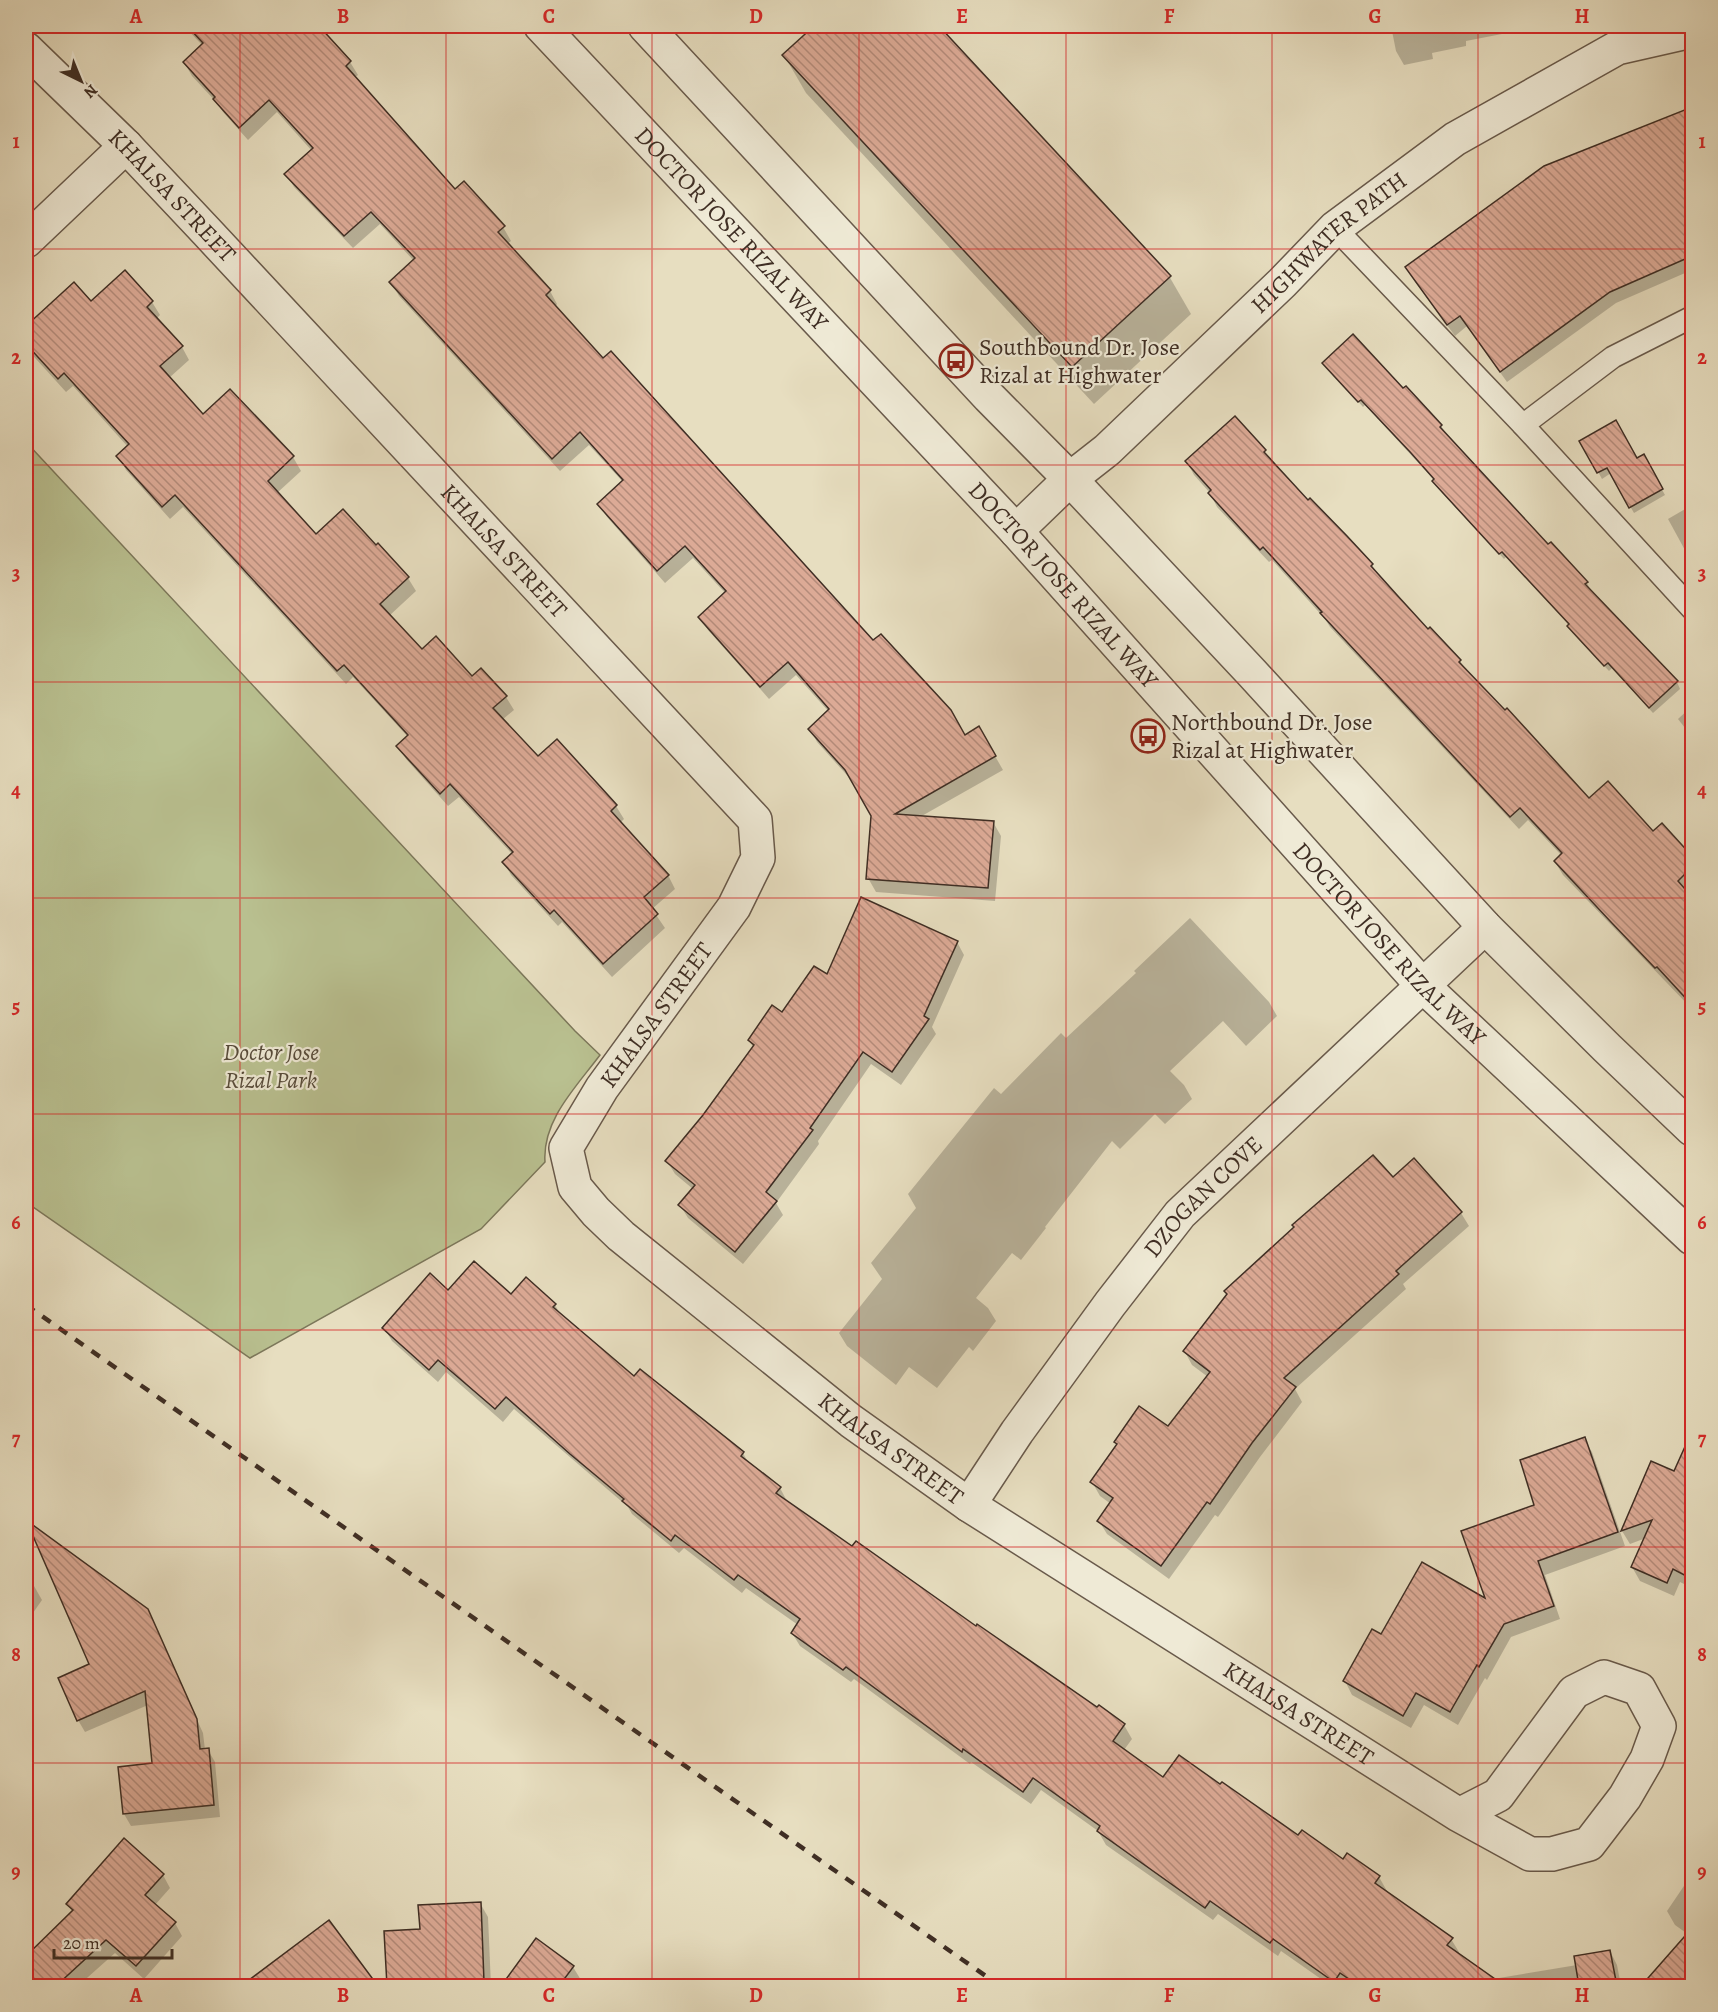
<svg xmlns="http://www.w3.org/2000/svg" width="1718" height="2012" font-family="Alegreya,serif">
	<defs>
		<pattern id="building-back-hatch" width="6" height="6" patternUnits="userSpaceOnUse" patternTransform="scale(1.5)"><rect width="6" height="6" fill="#dcaa96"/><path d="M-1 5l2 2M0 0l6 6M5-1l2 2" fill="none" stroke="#b48b7a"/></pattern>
	</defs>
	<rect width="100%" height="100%" fill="#e7dec0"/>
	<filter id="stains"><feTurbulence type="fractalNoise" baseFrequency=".00333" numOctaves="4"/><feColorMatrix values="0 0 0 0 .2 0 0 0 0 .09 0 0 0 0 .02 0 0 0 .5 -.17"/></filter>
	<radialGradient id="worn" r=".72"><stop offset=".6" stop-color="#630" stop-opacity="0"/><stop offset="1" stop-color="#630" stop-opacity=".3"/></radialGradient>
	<path fill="#b9c090" stroke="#7c775a" stroke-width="1.5" d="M 26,442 L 575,1031 L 600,1055 C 577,1086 542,1120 545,1162 L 481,1229 L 250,1358 L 26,1202 Z"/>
	<g fill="#0003">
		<path d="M 184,26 L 317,26 L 350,62 L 358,75 L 354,78 L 455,191 L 503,227 L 511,241 L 507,244 L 550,291 L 557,304 L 555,307 L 603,360 L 964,737 L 979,728 L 1003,770 L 920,817 L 993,822 L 1001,836 L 995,901 L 876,892 L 868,878 L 873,815 L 854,783 L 817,742 L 810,729 L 829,712 L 796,675 L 769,699 L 708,630 L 700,617 L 726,594 L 693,558 L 665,583 L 607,517 L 599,504 L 623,482 L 589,445 L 560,471 L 399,296 L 391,282 L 414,261 L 380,224 L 353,248 L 294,187 L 286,174 L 312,151 L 277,112 L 248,140 L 223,112 L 217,103 L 192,76 L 184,62 L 202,45 Z"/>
		<path d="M 816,26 L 937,26 L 1169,276 L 1191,314 L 1094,404 L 806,93 L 784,55 Z"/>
		<path d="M 1391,26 L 1507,26 L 1501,27 L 1502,34 L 1466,41 L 1466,46 L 1432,53 L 1433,59 L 1404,65 L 1396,51 Z"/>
		<path d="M 1692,109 L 1692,270 L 1616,303 L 1507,382 L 1467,326 L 1455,336 L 1413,279 L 1545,167 Z"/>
		<path d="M 74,284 L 91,303 L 152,302 L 160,315 L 156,319 L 182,347 L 189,360 L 169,378 L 203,416 L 230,391 L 293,457 L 301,471 L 277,493 L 316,536 L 376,548 L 378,545 L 408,578 L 416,591 L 389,616 L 422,651 L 506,697 L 514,710 L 502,720 L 538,758 L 616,806 L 624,819 L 620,823 L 668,875 L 675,889 L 652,909 L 665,928 L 612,977 L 562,922 L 558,926 L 511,875 L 504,862 L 512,854 L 459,797 L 448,806 L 406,759 L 398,746 L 408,737 L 353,677 L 346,684 L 183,507 L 170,519 L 126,470 L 118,456 L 128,447 L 73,386 L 66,392 L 26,348 L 26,328 Z"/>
		<path d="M 1692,350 L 1692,365 L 1686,354 Z"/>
		<path d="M 1324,363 L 1403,390 L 1441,426 L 1445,432 L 1443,433 L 1548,546 L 1587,583 L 1590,589 L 1589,590 L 1677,682 L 1680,689 L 1653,713 L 1612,668 L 1609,671 L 1572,632 L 1569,626 L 1570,625 L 1506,557 L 1504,559 L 1438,488 L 1435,481 L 1365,405 L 1363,407 Z"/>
		<path d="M 1581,441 L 1636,460 L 1643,456 L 1665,495 L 1634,513 L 1611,473 L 1602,479 Z"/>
		<path d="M 1264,451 L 1271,462 L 1308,502 L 1372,565 L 1380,579 L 1428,631 L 1430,629 L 1460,661 L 1467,672 L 1589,800 L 1687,853 L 1692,862 L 1692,1009 L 1563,875 L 1555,862 L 1562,856 L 1528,820 L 1519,829 L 1330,627 L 1325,619 L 1272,560 L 1269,562 L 1217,507 L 1210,493 L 1194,475 L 1187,462 Z"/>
		<path d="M 1692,505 L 1692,563 L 1668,519 Z"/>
		<path d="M 1692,706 L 1692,737 L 1678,719 Z"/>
		<path d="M 1190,918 L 1269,1002 L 1277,1016 L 1246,1046 L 1223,1021 L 1170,1071 L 1184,1085 L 1192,1099 L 1165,1124 L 1155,1114 L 1120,1149 L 1112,1141 L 1045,1227 L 1046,1228 L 1021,1260 L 1012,1253 L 976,1298 L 988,1308 L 996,1321 L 973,1351 L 969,1347 L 937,1388 L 909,1367 L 896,1385 L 847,1346 L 839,1333 L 882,1279 L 871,1263 L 916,1208 L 908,1194 L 994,1088 L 1001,1094 L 1061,1033 L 1066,1038 L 1136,973 L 1134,971 Z"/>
		<path d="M 957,942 L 964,955 L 932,1027 L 936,1034 L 901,1085 L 871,1064 L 818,1141 L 819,1144 L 776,1203 L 783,1215 L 743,1264 L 688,1218 L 680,1205 L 693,1189 L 675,1174 L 667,1161 L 704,1116 L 754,1048 L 749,1041 L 828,977 Z"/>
		<path d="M 1414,1160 L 1461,1213 L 1469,1226 L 1403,1284 L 1406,1289 L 1295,1389 L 1302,1402 L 1260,1457 L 1218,1517 L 1215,1515 L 1169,1579 L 1107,1534 L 1099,1521 L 1111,1504 L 1100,1496 L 1092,1482 L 1117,1445 L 1116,1442 L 1168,1428 L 1208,1377 L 1192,1365 L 1185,1352 Z"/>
		<path d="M 449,1292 L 511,1296 L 555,1305 L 562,1317 L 634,1379 L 743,1453 L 750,1466 L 780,1488 L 787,1501 L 852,1548 L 1124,1725 L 1132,1739 L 1124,1750 L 1163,1779 L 1299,1837 L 1343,1861 L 1379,1877 L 1387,1891 L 1386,1892 L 1451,1939 L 1459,1952 L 1458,1954 L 1493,1979 L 1577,1965 L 1610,1951 L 1617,1965 L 1621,1986 L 1331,1986 L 1281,1951 L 1278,1956 L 1218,1914 L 1213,1920 L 1106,1845 L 1098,1831 L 1041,1790 L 1031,1804 L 971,1762 L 970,1764 L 854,1679 L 851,1682 L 800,1646 L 792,1633 L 798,1625 L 746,1588 L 742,1593 L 684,1548 L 679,1553 L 632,1514 L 628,1507 L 514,1409 L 503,1422 L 446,1372 L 438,1382 L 392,1341 L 384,1328 Z"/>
		<path d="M 1584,1439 L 1592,1452 L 1625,1546 L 1545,1575 L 1560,1619 L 1511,1637 L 1487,1680 L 1485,1678 L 1458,1725 L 1424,1705 L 1411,1728 L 1352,1695 L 1345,1681 L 1382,1636 L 1488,1602 L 1536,1506 Z"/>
		<path d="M 1652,1463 L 1675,1473 L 1677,1467 L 1692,1473 L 1692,1588 L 1680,1582 L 1674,1596 L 1640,1581 L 1632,1567 L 1646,1538 L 1630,1544 L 1622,1531 Z"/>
		<path d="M 26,1580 L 34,1586 L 42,1600 L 26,1623 Z"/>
		<path d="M 147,1610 L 203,1733 L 205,1750 L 208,1750 L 215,1762 L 220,1817 L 131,1826 L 124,1814 L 120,1768 L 153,1764 L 148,1705 L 85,1732 L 78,1720 L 91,1665 Z"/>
		<path d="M 163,1875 L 170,1888 L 155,1905 L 175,1923 L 182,1936 L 144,1979 L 115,1953 L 78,1986 L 26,1986 L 26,1958 L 73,1913 L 67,1904 Z"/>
		<path d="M 1690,1877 L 1692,1879 L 1692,1986 L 1643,1986 L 1689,1935 L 1675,1925 L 1667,1911 Z"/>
		<path d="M 480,1903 L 488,1917 L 491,1986 L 393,1986 L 388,1978 L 421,1931 Z"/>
		<path d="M 537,1940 L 573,1967 L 581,1980 L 576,1986 L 503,1986 Z"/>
		<path d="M 373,1982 L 375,1986 L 272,1986 L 275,1984 Z"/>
	</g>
	<g fill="url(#building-back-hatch)" stroke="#3f2e24" stroke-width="1.5">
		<path d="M 187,26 L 319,26 L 351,61 L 346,66 L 455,189 L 464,181 L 505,226 L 498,232 L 551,290 L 546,295 L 603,358 L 611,351 L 873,640 L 881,634 L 951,710 L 965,735 L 979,726 L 996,756 L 895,814 L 994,821 L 988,888 L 866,879 L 871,816 L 845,770 L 808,729 L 829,709 L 788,662 L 760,687 L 698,617 L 726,591 L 685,546 L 657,571 L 597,504 L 623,480 L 580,432 L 552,459 L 389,282 L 415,258 L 371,212 L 344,236 L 284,174 L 313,148 L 269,100 L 239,128 L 213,99 L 215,97 L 183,62 L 203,43 Z"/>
		<path d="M 814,26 L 939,26 L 1171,276 L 1072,367 L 782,55 Z"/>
		<path d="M 1692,107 L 1692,256 L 1610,292 L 1500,372 L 1460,316 L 1447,325 L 1405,267 L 1544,166 Z"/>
		<path d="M 125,270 L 153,301 L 147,307 L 183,346 L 160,366 L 203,414 L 230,389 L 294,456 L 268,481 L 316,534 L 343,509 L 376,545 L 378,543 L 409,577 L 380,604 L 422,649 L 436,636 L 472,676 L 481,668 L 507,696 L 493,708 L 538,756 L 557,739 L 617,805 L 611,811 L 669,875 L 644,897 L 658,914 L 603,964 L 554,910 L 550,914 L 502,862 L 513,852 L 450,784 L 440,794 L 396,746 L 408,735 L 344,665 L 337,671 L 175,495 L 162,507 L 116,456 L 129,444 L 64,373 L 58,379 L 26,344 L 26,326 L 74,282 L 91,301 Z"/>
		<path d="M 1353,334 L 1403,388 L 1406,386 L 1442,425 L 1440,427 L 1548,544 L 1551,542 L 1588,582 L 1585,584 L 1678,681 L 1649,708 L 1608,663 L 1604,666 L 1567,626 L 1569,624 L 1502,552 L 1499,554 L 1432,481 L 1434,479 L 1411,453 L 1361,400 L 1358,402 L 1322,363 Z"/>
		<path d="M 1235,416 L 1266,450 L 1264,452 L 1308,500 L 1310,498 L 1347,536 L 1373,564 L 1371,566 L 1397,595 L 1428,629 L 1430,627 L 1461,660 L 1459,662 L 1505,710 L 1507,708 L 1589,798 L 1608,781 L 1653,831 L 1662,823 L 1692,856 L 1692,867 L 1678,881 L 1692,897 L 1692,1005 L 1657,967 L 1655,968 L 1610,921 L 1554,861 L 1562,853 L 1520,808 L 1510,817 L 1320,613 L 1322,612 L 1263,547 L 1260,550 L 1208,493 L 1211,490 L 1185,461 Z"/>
		<path d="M 1616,420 L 1637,458 L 1644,454 L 1663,489 L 1629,508 L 1607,468 L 1597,473 L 1579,441 Z"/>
		<path d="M 861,897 L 958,941 L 924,1016 L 929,1019 L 892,1072 L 863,1052 L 810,1128 L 813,1130 L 766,1192 L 777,1201 L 735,1252 L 678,1205 L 695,1185 L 665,1161 L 703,1115 L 754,1045 L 748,1040 L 772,1005 L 782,1012 L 814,966 L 827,974 Z"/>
		<path d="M 1373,1155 L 1393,1177 L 1414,1158 L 1462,1212 L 1396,1271 L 1399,1274 L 1284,1378 L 1296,1387 L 1252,1443 L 1210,1504 L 1207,1502 L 1161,1566 L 1097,1521 L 1113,1498 L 1090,1482 L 1117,1444 L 1114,1442 L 1139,1406 L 1168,1426 L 1210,1372 L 1183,1351 L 1227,1294 L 1224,1291 L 1294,1227 L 1292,1225 Z"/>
		<path d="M 474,1261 L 511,1294 L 526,1277 L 556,1304 L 553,1307 L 634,1376 L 640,1369 L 744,1452 L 741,1456 L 781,1487 L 776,1493 L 852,1546 L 856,1541 L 976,1626 L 977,1624 L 1097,1707 L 1099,1705 L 1125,1724 L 1113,1741 L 1163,1777 L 1179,1755 L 1220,1784 L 1222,1782 L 1298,1835 L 1302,1830 L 1343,1859 L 1347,1853 L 1380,1876 L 1375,1883 L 1453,1938 L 1447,1945 L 1505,1986 L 1359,1986 L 1340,1973 L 1334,1982 L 1273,1939 L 1270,1943 L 1210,1901 L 1205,1908 L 1097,1831 L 1100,1826 L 1033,1778 L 1023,1792 L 963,1749 L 962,1752 L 846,1667 L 843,1670 L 791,1633 L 800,1619 L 738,1575 L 734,1580 L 675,1535 L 671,1541 L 622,1501 L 624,1499 L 570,1454 L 506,1397 L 495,1409 L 438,1360 L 429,1370 L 382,1328 L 430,1273 L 448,1290 Z"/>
		<path d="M 1692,1431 L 1692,1579 L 1673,1569 L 1667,1583 L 1631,1567 L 1652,1520 L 1621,1531 L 1651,1461 L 1674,1471 Z"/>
		<path d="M 1585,1437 L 1618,1532 L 1538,1561 L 1554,1606 L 1504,1624 L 1479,1667 L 1477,1665 L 1450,1712 L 1416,1693 L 1403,1716 L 1343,1681 L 1372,1629 L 1381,1634 L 1422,1562 L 1485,1598 L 1461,1531 L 1534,1505 L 1520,1460 Z"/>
		<path d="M 26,1520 L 148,1609 L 197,1719 L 200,1749 L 209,1748 L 214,1805 L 123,1814 L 118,1767 L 152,1763 L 145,1691 L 77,1721 L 58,1678 L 89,1664 Z"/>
		<path d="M 124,1838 L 164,1874 L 145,1895 L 176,1922 L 136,1966 L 106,1940 L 56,1986 L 26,1986 L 26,1956 L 73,1910 L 66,1904 Z"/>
		<path d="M 481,1902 L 484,1982 L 387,1986 L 384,1931 L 420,1929 L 418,1905 Z"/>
		<path d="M 329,1920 L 378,1986 L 241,1986 Z"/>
		<path d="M 1692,1928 L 1692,1986 L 1641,1986 Z"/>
		<path d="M 536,1938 L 574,1966 L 559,1986 L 501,1986 Z"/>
		<path d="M 1610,1950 L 1617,1986 L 1579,1986 L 1574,1956 Z"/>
	</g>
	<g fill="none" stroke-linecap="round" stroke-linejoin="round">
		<g stroke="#695a4b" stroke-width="24">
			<g id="service">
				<path d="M 1335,228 L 1523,425 L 1692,609"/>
				<path d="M 1523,425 L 1613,357 L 1692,317"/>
			</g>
		</g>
		<g stroke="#695a4b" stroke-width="36">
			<g id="minor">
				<path id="s1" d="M 26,49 L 126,146 L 207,232 L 755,820 L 758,858 L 734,907 L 602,1088 L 566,1148 L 575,1187 L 596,1212 L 621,1236 L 851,1421 L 969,1505 L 1459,1815 L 1530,1854 L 1552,1854 L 1589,1844 L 1625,1797 L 1647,1759 L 1659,1726 L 1639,1689 L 1604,1677 L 1574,1692 L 1498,1795 L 1459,1815"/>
				<path d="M 26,241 L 126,146"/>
				<path id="s2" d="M 1016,531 L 1070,479 L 1107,450 L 1282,283 L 1335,228 L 1455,139 L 1617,48 L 1692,31"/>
				<path id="s3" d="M 969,1505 L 1017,1432 L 1110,1304 L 1180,1214 L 1485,927"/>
			</g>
		</g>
		<g stroke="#695a4b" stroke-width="36">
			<g id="tertiary">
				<path id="s4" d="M 541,26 L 1016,531 L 1422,985 L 1692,1238"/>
				<path d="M 645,26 L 989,397 L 1070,479 L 1252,673 L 1485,927 L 1607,1048 L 1692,1129"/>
			</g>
		</g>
		<use href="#service" stroke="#efead6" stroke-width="21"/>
		<use href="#minor" stroke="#efead6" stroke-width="33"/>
		<use href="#tertiary" stroke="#efead6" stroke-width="33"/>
		<path stroke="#3f2e24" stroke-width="4.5" stroke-dasharray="10 10" stroke-linecap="butt" d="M 26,1305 L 1000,1986"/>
	</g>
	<path fill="none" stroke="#d62828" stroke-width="1.5" stroke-opacity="0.55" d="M 240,26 L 240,1986M 446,26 L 446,1986M 652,26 L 652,1986M 859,26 L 859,1986M 1066,26 L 1066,1986M 1272,26 L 1272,1986M 1478,26 L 1478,1986M 26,249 L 1692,249M 26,465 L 1692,465M 26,682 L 1692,682M 26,898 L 1692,898M 26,1114 L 1692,1114M 26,1330 L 1692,1330M 26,1547 L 1692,1547M 26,1763 L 1692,1763"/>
	<defs>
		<g id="bus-ring" transform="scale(1.725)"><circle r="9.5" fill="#efead6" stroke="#8f2418" stroke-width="1.5"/><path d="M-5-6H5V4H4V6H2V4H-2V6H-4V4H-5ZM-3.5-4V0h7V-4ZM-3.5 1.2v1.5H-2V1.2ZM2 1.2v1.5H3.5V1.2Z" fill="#8f2418"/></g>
	</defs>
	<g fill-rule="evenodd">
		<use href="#bus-ring" x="956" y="361"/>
		<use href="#bus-ring" x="1148" y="736"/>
	</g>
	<g text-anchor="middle" stroke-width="4.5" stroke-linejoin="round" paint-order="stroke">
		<g font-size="24" fill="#3f2e24" stroke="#efead6">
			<text dy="8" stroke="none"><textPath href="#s1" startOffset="207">KHALSA STREET</textPath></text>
			<text dy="8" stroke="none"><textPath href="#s4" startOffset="278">DOCTOR JOSE RIZAL WAY</textPath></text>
			<text dy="8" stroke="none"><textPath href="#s2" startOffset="426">HIGHWATER PATH</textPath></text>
			<text dy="8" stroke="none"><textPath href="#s1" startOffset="693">KHALSA STREET</textPath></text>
			<text dy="8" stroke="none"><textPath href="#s4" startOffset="765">DOCTOR JOSE RIZAL WAY</textPath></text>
			<text dy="8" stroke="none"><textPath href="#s4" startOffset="1250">DOCTOR JOSE RIZAL WAY</textPath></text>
			<text transform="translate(656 1015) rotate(-54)" y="8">KHALSA STREET</text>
			<text dy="8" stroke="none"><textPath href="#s3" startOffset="388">DZOGAN COVE</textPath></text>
			<text dy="8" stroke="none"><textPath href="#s1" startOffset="1899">KHALSA STREET</textPath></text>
			<text dy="8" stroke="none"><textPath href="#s1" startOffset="2385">KHALSA STREET</textPath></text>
		</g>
		<g font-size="24" fill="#3f2e24" stroke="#efead6" text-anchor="start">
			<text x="979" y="355">Southbound Dr. Jose<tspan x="979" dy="28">Rizal at Highwater</tspan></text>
			<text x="1171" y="730">Northbound Dr. Jose<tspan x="1171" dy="28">Rizal at Highwater</tspan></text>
		</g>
		<g font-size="24" font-style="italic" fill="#574b3a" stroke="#efead6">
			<text x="271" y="1060">Doctor Jose<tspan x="271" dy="28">Rizal Park</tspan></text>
		</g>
	</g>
	<rect width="1718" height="2012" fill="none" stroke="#e7dec0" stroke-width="66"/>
	<g transform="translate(81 81) rotate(137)" stroke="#efead6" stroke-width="4.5" paint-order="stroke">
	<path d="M0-4.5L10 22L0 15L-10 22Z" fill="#3f2e24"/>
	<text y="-9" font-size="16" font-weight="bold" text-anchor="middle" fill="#3f2e24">N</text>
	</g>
	<path d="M54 1949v9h118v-9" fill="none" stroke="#3f2e24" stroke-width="3"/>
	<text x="63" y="1949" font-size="18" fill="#3f2e24" stroke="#efead6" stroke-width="4.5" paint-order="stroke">20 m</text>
	<rect x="33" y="33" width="1652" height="1946" fill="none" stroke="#d62828" stroke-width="2"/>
	<g font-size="20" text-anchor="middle" font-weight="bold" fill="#d62828">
		<text x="136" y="23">A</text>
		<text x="343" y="23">B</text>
		<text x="549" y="23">C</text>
		<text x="756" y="23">D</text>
		<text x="962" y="23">E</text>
		<text x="1169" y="23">F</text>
		<text x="1375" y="23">G</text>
		<text x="1582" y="23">H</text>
		<text x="16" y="148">1</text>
		<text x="1702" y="148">1</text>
		<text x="16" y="364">2</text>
		<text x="1702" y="364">2</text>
		<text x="16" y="580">3</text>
		<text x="1702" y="580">3</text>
		<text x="16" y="797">4</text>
		<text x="1702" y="797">4</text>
		<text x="16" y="1013">5</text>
		<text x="1702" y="1013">5</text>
		<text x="16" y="1229">6</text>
		<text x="1702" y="1229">6</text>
		<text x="16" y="1445">7</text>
		<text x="1702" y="1445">7</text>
		<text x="16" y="1661">8</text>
		<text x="1702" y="1661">8</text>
		<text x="16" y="1878">9</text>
		<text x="1702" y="1878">9</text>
		<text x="136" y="2002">A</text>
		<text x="343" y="2002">B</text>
		<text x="549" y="2002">C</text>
		<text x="756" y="2002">D</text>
		<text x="962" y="2002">E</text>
		<text x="1169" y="2002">F</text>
		<text x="1375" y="2002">G</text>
		<text x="1582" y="2002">H</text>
	</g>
	<rect width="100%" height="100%" filter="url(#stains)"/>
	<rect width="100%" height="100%" fill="url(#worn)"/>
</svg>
